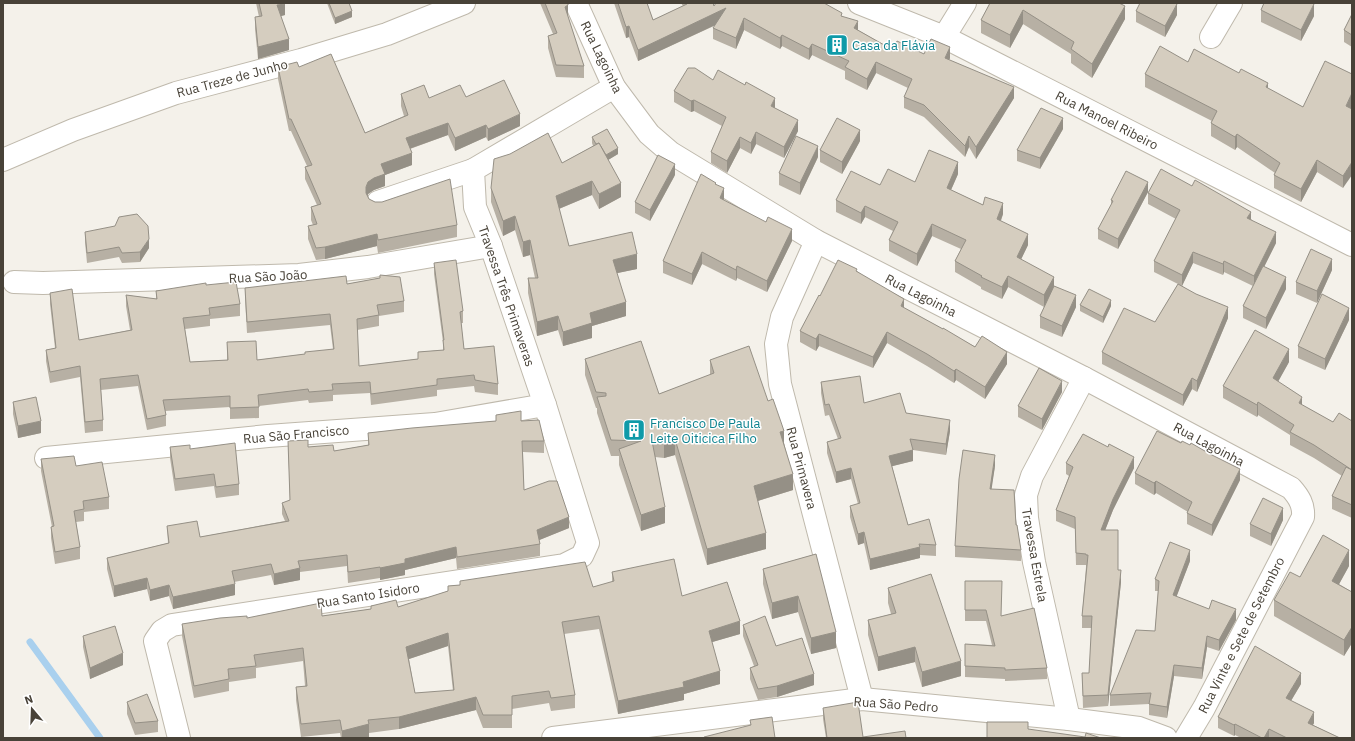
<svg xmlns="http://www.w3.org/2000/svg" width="1355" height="741" font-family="'IBM Plex Sans',sans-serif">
	<rect width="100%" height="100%" fill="#f4f1ea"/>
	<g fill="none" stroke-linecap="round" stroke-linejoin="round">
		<path stroke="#a9d0ee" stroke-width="7" d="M 30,642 L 100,738"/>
		<g stroke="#bfb9ac" stroke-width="24">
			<g id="minor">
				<path d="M 576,3 L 614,87 L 649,134 L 671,153 L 816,241 L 1084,378 L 1291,488 C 1299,497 1304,505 1303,517 L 1204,708 L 1186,738"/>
				<path d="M 859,3 L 944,37 L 1352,245"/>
				<path d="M 944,37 L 965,3"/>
				<path d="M 1211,37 L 1231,3"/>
				<path d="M 3,160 L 73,130 L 176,93 L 301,60 L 387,34 L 464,3"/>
				<path d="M 378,202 L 473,170"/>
				<path d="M 816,241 L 782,317 L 776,344 L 780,384 L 862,699"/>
				<path d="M 14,282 L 43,283 L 299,275 L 368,267 L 491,246"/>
				<path d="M 46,458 L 268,436 L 435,424 L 545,405"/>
				<path d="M 1069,719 L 1034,562 L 1027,518 L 1026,495 L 1032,476 L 1084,378"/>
				<path d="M 179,738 L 155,641 L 162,631 L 172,625 L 564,565 L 582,556 L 588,543 L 545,405 L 491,246 L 475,207 L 473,170 L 614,87"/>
				<path d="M 553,738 L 862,699 L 1069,719 L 1139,728 L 1166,738"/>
			</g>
		</g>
		<use href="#minor" stroke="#fff" stroke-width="22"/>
	</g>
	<g fill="#b7b0a4" fill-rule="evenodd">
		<path d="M 256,3 L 284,3 L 285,15 L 281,16 L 289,50 L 258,59 L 255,29 L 255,17 L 259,17 Z"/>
		<path d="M 327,3 L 349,3 L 352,17 L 335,24 Z"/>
		<path d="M 540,3 L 568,3 L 568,17 L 584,66 L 584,78 L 556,77 L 548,48 L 548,36 L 553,34 Z"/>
		<path d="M 614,3 L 647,3 L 653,20 L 683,6 L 681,3 L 713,3 L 714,6 L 842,16 L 858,30 L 893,50 L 924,54 L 950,58 L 949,60 L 1014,98 L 976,159 L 969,147 L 965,157 L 924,117 L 904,108 L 904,97 L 908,88 L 876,73 L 867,90 L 845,79 L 845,71 L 812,55 L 809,60 L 782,46 L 780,49 L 744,30 L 736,49 L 713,39 L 713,28 L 716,25 L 638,61 L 629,37 L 626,38 Z"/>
		<path d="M 990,3 L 1125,19 L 1092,78 L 1071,63 L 1071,54 L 1023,24 L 1010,48 L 981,33 L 981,20 Z"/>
		<path d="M 1261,10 L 1314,16 L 1301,41 L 1261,22 Z"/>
		<path d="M 1136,11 L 1177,15 L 1165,37 L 1136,22 Z"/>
		<path d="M 1352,14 L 1352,47 L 1344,42 L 1344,30 Z"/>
		<path d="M 1188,62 L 1268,89 L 1303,107 L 1351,109 L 1343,188 L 1317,172 L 1301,202 L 1274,188 L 1274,175 L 1275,173 L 1237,147 L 1235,150 L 1211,136 L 1211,123 L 1212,121 L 1145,87 L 1145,74 Z"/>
		<path d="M 278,67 L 299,67 L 365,133 L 404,116 L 401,106 L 401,94 L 429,98 L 466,97 L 520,126 L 488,141 L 486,137 L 455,151 L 448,135 L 410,149 L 412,165 L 385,175 L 385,186 L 374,190 L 368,194 L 368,196 L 369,199 L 375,202 L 457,225 L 457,237 L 378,253 L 377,246 L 325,259 L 316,260 L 308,239 L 308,226 L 313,225 L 311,220 L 311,207 L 317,205 L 305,179 L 305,167 L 307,166 L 291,131 L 289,131 L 278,79 Z"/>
		<path d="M 713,80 L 775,108 L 798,131 L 784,158 L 756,144 L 751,154 L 740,148 L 727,173 L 711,163 L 711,152 L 722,126 L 694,111 L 691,112 L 674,102 L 674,91 Z"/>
		<path d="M 1063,129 L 1040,169 L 1017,161 L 1017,150 Z"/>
		<path d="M 592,137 L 618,154 L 608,160 L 621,197 L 599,209 L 592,195 L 559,209 L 569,246 L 637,269 L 617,273 L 626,316 L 592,326 L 592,338 L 563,346 L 558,330 L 537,336 L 528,293 L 528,278 L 535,278 L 530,255 L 523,257 L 515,230 L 503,236 L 491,202 L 491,188 L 562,163 L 593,146 L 592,143 Z"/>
		<path d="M 860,141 L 842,174 L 820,162 L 820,150 Z"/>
		<path d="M 818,157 L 800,195 L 779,185 L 779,173 Z"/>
		<path d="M 958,174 L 951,190 L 1003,214 L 1001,221 L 1028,245 L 1021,259 L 1054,286 L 1076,307 L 1062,337 L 1040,328 L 1040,316 L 1044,307 L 1008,287 L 1002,299 L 981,289 L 981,287 L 955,272 L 955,261 L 961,249 L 932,236 L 917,266 L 889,251 L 889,240 L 893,231 L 865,217 L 861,224 L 836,212 L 836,200 L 915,182 Z"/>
		<path d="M 675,175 L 650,221 L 635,213 L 635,202 Z"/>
		<path d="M 716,184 L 724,200 L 792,241 L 767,292 L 737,278 L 736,281 L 702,264 L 692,285 L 663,273 L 663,261 Z"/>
		<path d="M 1148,192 L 1118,249 L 1098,239 L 1098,229 L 1111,205 L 1111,200 Z"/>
		<path d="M 1148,193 L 1251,219 L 1276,243 L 1264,267 L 1286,289 L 1266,329 L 1243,318 L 1243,306 L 1253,286 L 1224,272 L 1223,275 L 1193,263 L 1182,286 L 1228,318 L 1197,392 L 1192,389 L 1183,406 L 1102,364 L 1102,352 L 1155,322 L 1178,284 L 1154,272 L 1154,261 L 1176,219 L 1148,204 Z"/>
		<path d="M 85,232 L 149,248 L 140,262 L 122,263 L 119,257 L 87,263 L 85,242 Z"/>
		<path d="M 434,263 L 463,311 L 463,323 L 461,323 L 464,349 L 498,384 L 498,395 L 475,392 L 474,386 L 437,390 L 437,396 L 371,405 L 370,393 L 333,395 L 333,401 L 309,403 L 308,400 L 259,406 L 259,418 L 230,419 L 230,407 L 165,411 L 166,415 L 166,426 L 147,430 L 138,386 L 101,390 L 103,420 L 103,431 L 85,433 L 80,377 L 50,383 L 46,361 L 46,350 L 55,348 L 50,304 L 50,293 L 79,340 L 130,330 L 126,306 L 126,295 L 156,299 L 156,291 L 206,285 L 240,304 L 240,316 L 210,319 L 210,326 L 185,329 L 190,362 L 227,360 L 227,342 L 257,360 L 305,354 L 333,349 L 330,325 L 247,333 L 245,299 L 245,288 L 347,284 L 380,278 L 380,275 L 404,301 L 404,312 L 379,316 L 379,326 L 357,330 L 359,366 L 418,359 L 418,352 L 443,350 L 443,342 L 434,274 Z"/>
		<path d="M 1332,270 L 1317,303 L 1296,294 L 1296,282 Z"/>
		<path d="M 857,271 L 904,308 L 1007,364 L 985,399 L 956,380 L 954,383 L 927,366 L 887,343 L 873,368 L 819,346 L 816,351 L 800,342 L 800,331 L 820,296 Z"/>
		<path d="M 1080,305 L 1111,306 L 1103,323 L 1080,311 Z"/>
		<path d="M 1349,320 L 1325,370 L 1298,358 L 1298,346 Z"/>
		<path d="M 585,359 L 659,394 L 710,375 L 710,360 L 768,401 L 784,443 L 793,490 L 758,501 L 766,549 L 707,565 L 675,455 L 664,458 L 655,457 L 665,523 L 641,531 L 619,465 L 619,456 L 611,456 L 597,413 L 597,408 L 596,408 L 585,375 Z"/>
		<path d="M 1289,362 L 1278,381 L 1302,405 L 1333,422 L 1352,421 L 1352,518 L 1332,509 L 1332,496 L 1342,476 L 1314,458 L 1290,445 L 1290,435 L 1258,415 L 1257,417 L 1223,398 L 1223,386 Z"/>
		<path d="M 821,382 L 864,403 L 906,413 L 950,431 L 946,455 L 913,450 L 913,461 L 892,466 L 908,525 L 936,545 L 936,556 L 920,555 L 920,558 L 870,570 L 864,543 L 858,545 L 850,517 L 850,506 L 858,504 L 851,479 L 836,483 L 827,453 L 827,442 L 838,439 L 829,415 L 825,416 L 821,393 Z"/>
		<path d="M 1062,392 L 1042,430 L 1018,417 L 1018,406 Z"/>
		<path d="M 13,402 L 41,433 L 18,438 L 13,414 Z"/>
		<path d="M 496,415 L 521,421 L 544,441 L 544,453 L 523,452 L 524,490 L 569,528 L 539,540 L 540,544 L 540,556 L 457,569 L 456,558 L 405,570 L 405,575 L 380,580 L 380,578 L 348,583 L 347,566 L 300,572 L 300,580 L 274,585 L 271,575 L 234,582 L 235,595 L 173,609 L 169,596 L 150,601 L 147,589 L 114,597 L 107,569 L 107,558 L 168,543 L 167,526 L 200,537 L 285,521 L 282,514 L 282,503 L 290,501 L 288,441 L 308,447 L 334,451 L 368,445 L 368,433 L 496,421 Z"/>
		<path d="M 170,447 L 239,484 L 239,495 L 216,498 L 214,486 L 175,491 L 170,458 Z"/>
		<path d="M 41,459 L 76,466 L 109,497 L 109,509 L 84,512 L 84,521 L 76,522 L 80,547 L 80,559 L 55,564 L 51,538 L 51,527 L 52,527 L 41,471 Z"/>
		<path d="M 1066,463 L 1134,468 L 1113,510 L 1105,530 L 1118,570 L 1121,582 L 1108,706 L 1083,708 L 1082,673 L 1089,673 L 1092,628 L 1082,628 L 1082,616 L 1086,567 L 1086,565 L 1076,565 L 1075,529 L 1056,521 L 1056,510 L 1069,476 L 1066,474 Z"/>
		<path d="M 995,466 L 991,489 L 1021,550 L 1021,561 L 955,557 L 955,546 Z"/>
		<path d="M 1135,473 L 1240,480 L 1212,536 L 1187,524 L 1187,513 L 1188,512 L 1156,493 L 1154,495 L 1135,484 Z"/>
		<path d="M 1283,520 L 1271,546 L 1250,536 L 1250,524 Z"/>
		<path d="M 816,554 L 836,648 L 811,654 L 798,612 L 772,619 L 763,584 L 763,569 Z"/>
		<path d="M 1190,561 L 1176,597 L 1236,620 L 1219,651 L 1207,647 L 1202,679 L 1174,676 L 1167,718 L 1149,715 L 1149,704 L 1110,706 L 1110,695 L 1155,631 L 1158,591 L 1155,591 L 1155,579 Z"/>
		<path d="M 1349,566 L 1339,584 L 1352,592 L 1352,643 L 1344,656 L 1274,616 L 1274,600 L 1300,577 Z"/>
		<path d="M 612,572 L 682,596 L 740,634 L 712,642 L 720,684 L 684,694 L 684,700 L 618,714 L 599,629 L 564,634 L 575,695 L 575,708 L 551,711 L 549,703 L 512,709 L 512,728 L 483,728 L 476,710 L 399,729 L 369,733 L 369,737 L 365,738 L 341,738 L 340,733 L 301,737 L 296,700 L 296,687 L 305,686 L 303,661 L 256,668 L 256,678 L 229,682 L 229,691 L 194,698 L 182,636 L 182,624 L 247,618 L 322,616 L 371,609 L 371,606 L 398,607 L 448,591 L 448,586 L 460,585 L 460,581 L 593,587 L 612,582 ZM 448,646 L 453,691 L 415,693 L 409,659 Z"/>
		<path d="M 965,581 L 1001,616 L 1047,668 L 1047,679 L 1005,681 L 1005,679 L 965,677 L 965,644 L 992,645 L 986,621 L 965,621 Z"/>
		<path d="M 888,588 L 961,676 L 922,687 L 915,662 L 878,671 L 868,635 L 868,620 L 891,614 L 888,603 Z"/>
		<path d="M 743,625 L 776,646 L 814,685 L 777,697 L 758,700 L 750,679 L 750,668 L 754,666 L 743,636 Z"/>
		<path d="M 83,636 L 123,665 L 90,679 L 83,647 Z"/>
		<path d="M 1301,684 L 1291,701 L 1314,723 L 1313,725 L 1340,738 L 1241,738 L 1235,735 L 1234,736 L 1218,728 L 1218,717 Z"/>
		<path d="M 127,702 L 158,721 L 158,732 L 135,735 L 127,714 Z"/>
		<path d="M 823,708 L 863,737 L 906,738 L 826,738 L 823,719 Z"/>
	</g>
	<g fill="#959086">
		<path d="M 285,4 L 285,15 L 277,17 L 277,5 Z"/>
		<path d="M 1177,4 L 1177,15 L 1165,37 L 1165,26 Z"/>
		<path d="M 1314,4 L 1314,16 L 1301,41 L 1301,30 Z"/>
		<path d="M 568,5 L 568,17 L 565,18 L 565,7 Z"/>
		<path d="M 1125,6 L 1125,19 L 1092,78 L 1092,64 Z"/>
		<path d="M 726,8 L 726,20 L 638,61 L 638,50 Z"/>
		<path d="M 1023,10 L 1023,24 L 1010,48 L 1010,35 Z"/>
		<path d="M 352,11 L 352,17 L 335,24 L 335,18 Z"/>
		<path d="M 744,18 L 744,30 L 736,49 L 736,38 Z"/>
		<path d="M 858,21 L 858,32 L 854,28 Z"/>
		<path d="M 629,26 L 629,37 L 626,38 L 626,27 Z"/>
		<path d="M 782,35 L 782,46 L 780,49 L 780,38 Z"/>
		<path d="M 289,39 L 289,50 L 258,59 L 258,47 Z"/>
		<path d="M 812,44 L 812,55 L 809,60 L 809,49 Z"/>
		<path d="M 950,47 L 950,58 L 945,69 L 945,58 Z"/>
		<path d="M 876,62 L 876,73 L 867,90 L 867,79 Z"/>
		<path d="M 1268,83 L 1268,96 L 1266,87 Z"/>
		<path d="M 1014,87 L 1014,98 L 976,159 L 976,147 Z"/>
		<path d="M 1352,93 L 1352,106 L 1346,119 L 1346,106 Z"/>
		<path d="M 775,98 L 775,109 L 771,106 Z"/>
		<path d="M 694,100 L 694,111 L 691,112 L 691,101 Z"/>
		<path d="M 520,114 L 520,126 L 488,141 L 488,129 Z"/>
		<path d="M 1063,118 L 1063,129 L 1040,169 L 1040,158 Z"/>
		<path d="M 798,120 L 798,131 L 784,158 L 784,147 Z"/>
		<path d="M 448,123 L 448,135 L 406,150 L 406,138 Z"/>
		<path d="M 486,125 L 486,137 L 455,151 L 455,138 Z"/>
		<path d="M 860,130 L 860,141 L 842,174 L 842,162 Z"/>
		<path d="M 756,132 L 756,144 L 751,154 L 751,143 Z"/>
		<path d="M 1237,134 L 1237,147 L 1235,150 L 1235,137 Z"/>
		<path d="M 969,136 L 969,147 L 965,157 L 965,146 Z"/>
		<path d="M 740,137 L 740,148 L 727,173 L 727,161 Z"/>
		<path d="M 818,146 L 818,157 L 800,195 L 800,183 Z"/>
		<path d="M 618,148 L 618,154 L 603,163 L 603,157 Z"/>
		<path d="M 412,153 L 412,165 L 385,175 L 385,186 L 374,190 L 368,194 L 366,199 L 366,187 L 368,182 L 381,164 Z"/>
		<path d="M 1317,160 L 1317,172 L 1301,202 L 1301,189 Z"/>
		<path d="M 958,162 L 958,174 L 947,199 L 947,188 Z"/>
		<path d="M 1352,162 L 1352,175 L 1343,188 L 1343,176 Z"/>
		<path d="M 675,164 L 675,175 L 650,221 L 650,210 Z"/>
		<path d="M 592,181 L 592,195 L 556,210 L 556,196 Z"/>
		<path d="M 1148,182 L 1148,192 L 1118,249 L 1118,239 Z"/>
		<path d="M 621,183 L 621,197 L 599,209 L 599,194 Z"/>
		<path d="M 724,188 L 724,200 L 720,198 Z"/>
		<path d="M 1003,203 L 1003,214 L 997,230 L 997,219 Z"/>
		<path d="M 865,206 L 865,217 L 861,224 L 861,213 Z"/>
		<path d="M 1251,212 L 1251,223 L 1247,218 Z"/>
		<path d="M 515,216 L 515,230 L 503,236 L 503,221 Z"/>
		<path d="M 932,224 L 932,236 L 917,266 L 917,254 Z"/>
		<path d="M 792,229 L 792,241 L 767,292 L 767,281 Z"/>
		<path d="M 1276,232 L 1276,243 L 1254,287 L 1254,276 Z"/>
		<path d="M 377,234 L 377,246 L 325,259 L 325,247 Z"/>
		<path d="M 1028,234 L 1028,245 L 1017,268 L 1017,257 Z"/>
		<path d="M 149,239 L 149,248 L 140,262 L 140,252 Z"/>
		<path d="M 530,240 L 530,255 L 523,257 L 523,242 Z"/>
		<path d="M 702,252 L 702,264 L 692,285 L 692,274 Z"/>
		<path d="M 1193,252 L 1193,263 L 1182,286 L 1182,275 Z"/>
		<path d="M 637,254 L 637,269 L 613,274 L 613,260 Z"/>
		<path d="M 1332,259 L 1332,270 L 1317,303 L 1317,291 Z"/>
		<path d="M 1224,261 L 1224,272 L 1223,275 L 1223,264 Z"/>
		<path d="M 737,266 L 737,278 L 736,281 L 736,270 Z"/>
		<path d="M 1008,276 L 1008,287 L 1002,299 L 1002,287 Z"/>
		<path d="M 1054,277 L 1054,288 L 1044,307 L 1044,295 Z"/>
		<path d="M 1286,277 L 1286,289 L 1266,329 L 1266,318 Z"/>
		<path d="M 1076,295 L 1076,307 L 1062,337 L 1062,326 Z"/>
		<path d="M 904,299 L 904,311 L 901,306 Z"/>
		<path d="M 1111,300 L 1111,306 L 1103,323 L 1103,317 Z"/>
		<path d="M 626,302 L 626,316 L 592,326 L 592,338 L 563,346 L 563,332 L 590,313 Z"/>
		<path d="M 1228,307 L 1228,318 L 1197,392 L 1197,381 Z"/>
		<path d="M 1349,308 L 1349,320 L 1325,370 L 1325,359 Z"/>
		<path d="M 558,316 L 558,330 L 537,336 L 537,322 Z"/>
		<path d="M 887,332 L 887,343 L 873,368 L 873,357 Z"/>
		<path d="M 819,334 L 819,346 L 816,351 L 816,339 Z"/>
		<path d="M 1289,349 L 1289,362 L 1273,391 L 1273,378 Z"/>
		<path d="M 1007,352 L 1007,364 L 985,399 L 985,387 Z"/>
		<path d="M 956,369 L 956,380 L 954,383 L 954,371 Z"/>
		<path d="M 1192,378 L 1192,389 L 1183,406 L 1183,395 Z"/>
		<path d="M 1062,381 L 1062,392 L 1042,430 L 1042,419 Z"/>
		<path d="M 1302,397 L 1302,410 L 1299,403 Z"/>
		<path d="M 1258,402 L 1258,415 L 1257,417 L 1257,405 Z"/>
		<path d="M 950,420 L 950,431 L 946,455 L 946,444 Z"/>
		<path d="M 41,421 L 41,433 L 18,438 L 18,426 Z"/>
		<path d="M 784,431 L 784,447 L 780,432 Z"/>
		<path d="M 675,439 L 675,455 L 664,458 L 664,442 Z"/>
		<path d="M 913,450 L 913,461 L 889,467 L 889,456 Z"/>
		<path d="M 995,455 L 995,466 L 990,500 L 990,489 Z"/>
		<path d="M 1134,457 L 1134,468 L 1113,510 L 1101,541 L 1101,530 L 1113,499 Z"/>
		<path d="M 851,468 L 851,479 L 836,483 L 836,472 Z"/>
		<path d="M 1240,469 L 1240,480 L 1212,536 L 1212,525 Z"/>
		<path d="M 793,474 L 793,490 L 754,502 L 754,486 Z"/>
		<path d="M 1156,481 L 1156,493 L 1154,495 L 1154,483 Z"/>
		<path d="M 665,507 L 665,523 L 641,531 L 641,515 Z"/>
		<path d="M 1283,508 L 1283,520 L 1271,546 L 1271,534 Z"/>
		<path d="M 569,517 L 569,528 L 537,541 L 537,530 Z"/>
		<path d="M 864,532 L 864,543 L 858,545 L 858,534 Z"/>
		<path d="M 766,533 L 766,549 L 707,565 L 707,549 Z"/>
		<path d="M 456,547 L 456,558 L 405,570 L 405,575 L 380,580 L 380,568 L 405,559 Z"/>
		<path d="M 920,547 L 920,558 L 870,570 L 870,559 Z"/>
		<path d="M 1190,550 L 1190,561 L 1173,606 L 1173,595 Z"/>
		<path d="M 1349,550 L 1349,566 L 1332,597 L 1332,581 Z"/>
		<path d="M 300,568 L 300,580 L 274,585 L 274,574 Z"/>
		<path d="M 1121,570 L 1121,582 L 1108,706 L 1108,695 Z"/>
		<path d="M 147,578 L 147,589 L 114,597 L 114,586 Z"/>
		<path d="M 235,584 L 235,595 L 173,609 L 173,597 Z"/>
		<path d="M 169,585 L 169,596 L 150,601 L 150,590 Z"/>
		<path d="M 798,596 L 798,612 L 772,619 L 772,603 Z"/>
		<path d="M 1236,609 L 1236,620 L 1219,651 L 1219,640 Z"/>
		<path d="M 740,621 L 740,634 L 709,643 L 709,631 Z"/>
		<path d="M 1352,627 L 1352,643 L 1344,656 L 1344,640 Z"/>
		<path d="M 836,632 L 836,648 L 811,654 L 811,638 Z"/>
		<path d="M 448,633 L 448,646 L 406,660 L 406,647 Z"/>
		<path d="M 1207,636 L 1207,647 L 1202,679 L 1202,668 Z"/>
		<path d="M 915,647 L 915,662 L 878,671 L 878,657 Z"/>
		<path d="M 123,653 L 123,665 L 90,679 L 90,668 Z"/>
		<path d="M 961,661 L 961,676 L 922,687 L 922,672 Z"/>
		<path d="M 1174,665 L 1174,676 L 1167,718 L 1167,707 Z"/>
		<path d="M 720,671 L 720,684 L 684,694 L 684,700 L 618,714 L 618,701 Z"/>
		<path d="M 1301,673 L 1301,684 L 1286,709 L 1286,698 Z"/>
		<path d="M 814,674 L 814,685 L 777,697 L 777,686 Z"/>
		<path d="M 476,697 L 476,710 L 399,729 L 399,717 Z"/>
		<path d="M 1314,712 L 1314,723 L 1308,734 L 1308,723 Z"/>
		<path d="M 369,724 L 369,737 L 365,738 L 342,738 L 342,731 Z"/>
		<path d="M 1235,724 L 1235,735 L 1234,736 L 1234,725 Z"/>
		<path d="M 1269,729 L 1269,738 L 1264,738 Z"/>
	</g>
	<g fill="#d5cdbf" stroke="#959086" fill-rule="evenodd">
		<path d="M 259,3 L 284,3 L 285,4 L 277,5 L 289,39 L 258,47 L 255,17 L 262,16 Z"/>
		<path d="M 329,3 L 349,3 L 352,11 L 335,18 Z"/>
		<path d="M 545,3 L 568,3 L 568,5 L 565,7 L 584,66 L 556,65 L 548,36 L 557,33 Z"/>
		<path d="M 618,3 L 647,3 L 653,20 L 687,4 L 686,3 L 713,3 L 714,6 L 716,3 L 824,3 L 842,13 L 841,16 L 858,21 L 854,28 L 893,50 L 897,41 L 924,54 L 931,39 L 950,47 L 945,58 L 1014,87 L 976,147 L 969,136 L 965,146 L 924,105 L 904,97 L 912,79 L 876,62 L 867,79 L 845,67 L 849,61 L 812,44 L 809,49 L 782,35 L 780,38 L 744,18 L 736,38 L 713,28 L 726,8 L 638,50 L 629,26 L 626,27 Z"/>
		<path d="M 990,3 L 1119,3 L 1125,6 L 1092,64 L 1071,49 L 1074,42 L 1023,10 L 1010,35 L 981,20 Z"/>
		<path d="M 1140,3 L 1175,3 L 1177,4 L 1165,26 L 1136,11 Z"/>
		<path d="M 1264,3 L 1311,3 L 1314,4 L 1301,30 L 1261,10 Z"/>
		<path d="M 1352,14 L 1352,35 L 1344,30 Z"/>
		<path d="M 1160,46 L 1188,62 L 1194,49 L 1239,73 L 1241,69 L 1268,83 L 1266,87 L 1303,107 L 1325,61 L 1352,74 L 1352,93 L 1346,106 L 1352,109 L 1352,162 L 1343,176 L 1317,160 L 1301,189 L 1274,175 L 1280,163 L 1237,134 L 1235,137 L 1211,123 L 1217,111 L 1145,74 Z"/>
		<path d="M 331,54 L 365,133 L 408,115 L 401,94 L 424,85 L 429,98 L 460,85 L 466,97 L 504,80 L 520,114 L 488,129 L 486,125 L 455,138 L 448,123 L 406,138 L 412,153 L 381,164 L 385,174 L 374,178 L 368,182 L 366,187 L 366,193 L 369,199 L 375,202 L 382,202 L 450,179 L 457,225 L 378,240 L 377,234 L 325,247 L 316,248 L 308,226 L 317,224 L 311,207 L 321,204 L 305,167 L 312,165 L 291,119 L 289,119 L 278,67 L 297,62 L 299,67 Z"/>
		<path d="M 688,68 L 695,68 L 713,80 L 718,70 L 745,85 L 746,82 L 775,98 L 771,106 L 798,120 L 784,147 L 756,132 L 751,143 L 740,137 L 727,161 L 711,152 L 726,117 L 694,100 L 691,101 L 674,91 Z"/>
		<path d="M 1041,108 L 1063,118 L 1040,158 L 1017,150 Z"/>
		<path d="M 837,118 L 860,130 L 842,162 L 820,150 Z"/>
		<path d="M 607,129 L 618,148 L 606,155 L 599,143 L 596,144 L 592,137 Z"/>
		<path d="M 548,133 L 562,163 L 599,143 L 621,183 L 599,194 L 592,181 L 556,196 L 569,246 L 632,232 L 637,254 L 613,260 L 626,302 L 590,313 L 592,323 L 563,332 L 558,316 L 537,322 L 528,278 L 538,278 L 530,240 L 523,242 L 515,216 L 503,221 L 491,188 L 494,159 L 510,154 Z"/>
		<path d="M 796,136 L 818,146 L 800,183 L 779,173 Z"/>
		<path d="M 929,150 L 958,162 L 947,188 L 983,205 L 985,197 L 1003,203 L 997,219 L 1028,234 L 1017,257 L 1054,277 L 1044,295 L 1008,276 L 1002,287 L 981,277 L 982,276 L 955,261 L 966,240 L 932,224 L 917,254 L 889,240 L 898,222 L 865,206 L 861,213 L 836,200 L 851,171 L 880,185 L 888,169 L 915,182 Z"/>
		<path d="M 658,155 L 675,164 L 650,210 L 635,202 Z"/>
		<path d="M 1161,169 L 1192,186 L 1195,180 L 1251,212 L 1247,218 L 1276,232 L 1254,276 L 1224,261 L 1223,264 L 1193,252 L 1182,275 L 1154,261 L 1180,210 L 1148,193 Z"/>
		<path d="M 1126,171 L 1148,182 L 1118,239 L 1098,229 L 1113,201 L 1111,200 Z"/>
		<path d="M 701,174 L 716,183 L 715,184 L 724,188 L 720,198 L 766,222 L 768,217 L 792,229 L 767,281 L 737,266 L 736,270 L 702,252 L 692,274 L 663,261 Z"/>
		<path d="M 137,214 L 148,226 L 149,239 L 140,252 L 122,253 L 119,247 L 87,253 L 85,232 L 115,226 L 119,217 Z"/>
		<path d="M 1311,249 L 1332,259 L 1317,291 L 1296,282 Z"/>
		<path d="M 456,260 L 463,311 L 460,312 L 464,349 L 494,346 L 498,384 L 475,380 L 474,375 L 437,379 L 437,385 L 371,394 L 370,382 L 332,384 L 333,390 L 309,392 L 308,389 L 258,395 L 259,407 L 230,408 L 230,396 L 163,400 L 166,415 L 147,419 L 138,375 L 100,379 L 103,420 L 85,422 L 80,366 L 50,372 L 46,350 L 56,348 L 50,293 L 72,289 L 79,340 L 132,330 L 126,295 L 157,299 L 156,291 L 206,283 L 206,285 L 236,282 L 240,304 L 209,308 L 210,315 L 183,318 L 190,362 L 228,360 L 227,342 L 256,341 L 257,360 L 305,354 L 305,352 L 334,349 L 330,314 L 247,322 L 245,288 L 346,276 L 347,284 L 380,278 L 380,275 L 400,277 L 404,301 L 377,305 L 379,315 L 357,319 L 359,366 L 418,359 L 418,352 L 444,350 L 443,340 L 444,340 L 434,263 Z"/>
		<path d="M 838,260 L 857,269 L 856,271 L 904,299 L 901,306 L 943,329 L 943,328 L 975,347 L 982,336 L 1007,352 L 985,387 L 956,369 L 954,371 L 927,354 L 887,332 L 873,357 L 819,334 L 816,339 L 800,331 L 819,295 L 820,296 Z"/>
		<path d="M 1263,266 L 1286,277 L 1266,318 L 1243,306 Z"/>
		<path d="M 1178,284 L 1196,294 L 1228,307 L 1197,381 L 1192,378 L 1183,395 L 1102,352 L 1124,308 L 1155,322 Z"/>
		<path d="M 1054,286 L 1076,295 L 1062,326 L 1040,316 Z"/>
		<path d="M 1089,289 L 1111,300 L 1103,317 L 1080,305 Z"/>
		<path d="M 1322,294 L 1349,308 L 1325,359 L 1298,346 Z"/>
		<path d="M 1255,330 L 1289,349 L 1273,378 L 1302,397 L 1299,403 L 1333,422 L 1339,413 L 1352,421 L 1352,505 L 1332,496 L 1346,467 L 1352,470 L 1314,445 L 1290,432 L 1294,425 L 1258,402 L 1257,405 L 1223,386 Z"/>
		<path d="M 641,341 L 659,394 L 714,373 L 710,360 L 749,346 L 768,401 L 773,399 L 782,425 L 784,431 L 780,432 L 793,474 L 754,486 L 766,533 L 707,549 L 675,439 L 664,442 L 652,441 L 665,507 L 641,515 L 619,449 L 641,441 L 611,440 L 597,397 L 606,396 L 606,393 L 596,392 L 585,359 Z"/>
		<path d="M 1039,368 L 1062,381 L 1042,419 L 1018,406 Z"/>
		<path d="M 860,376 L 864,403 L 900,393 L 906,413 L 950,420 L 946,444 L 910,439 L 913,450 L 889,456 L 908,525 L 929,519 L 936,545 L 919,544 L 920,547 L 870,559 L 864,532 L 858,534 L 850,506 L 860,503 L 851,468 L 836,472 L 827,442 L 841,438 L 829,404 L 825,405 L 821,382 Z"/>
		<path d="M 36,397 L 41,421 L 18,426 L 13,402 Z"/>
		<path d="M 521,411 L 521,421 L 539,420 L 544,441 L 522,441 L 524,490 L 549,481 L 557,481 L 569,517 L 537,530 L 540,544 L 457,557 L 456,547 L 405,559 L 405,563 L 380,568 L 380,567 L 348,572 L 347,555 L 298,561 L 300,568 L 274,574 L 271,564 L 232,571 L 235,584 L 173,597 L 169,585 L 150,590 L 147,578 L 114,586 L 107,558 L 169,543 L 167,526 L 197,521 L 200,537 L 289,521 L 282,503 L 290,500 L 288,441 L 308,440 L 308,447 L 333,445 L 334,451 L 369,445 L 368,433 L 412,428 L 496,421 L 496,415 Z"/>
		<path d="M 1157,431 L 1181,443 L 1182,441 L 1190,445 L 1191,443 L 1210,454 L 1240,469 L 1212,525 L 1187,513 L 1192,502 L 1156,481 L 1154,483 L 1135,473 Z"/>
		<path d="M 1083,434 L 1108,447 L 1109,444 L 1134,457 L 1113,499 L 1101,530 L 1118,530 L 1118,570 L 1121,570 L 1108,695 L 1083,696 L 1082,673 L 1089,673 L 1092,616 L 1082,616 L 1088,555 L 1086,555 L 1086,554 L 1076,553 L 1075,517 L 1056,510 L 1073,467 L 1066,463 Z"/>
		<path d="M 235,443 L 239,484 L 216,487 L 214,474 L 175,479 L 170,447 L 190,445 L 190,449 Z"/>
		<path d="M 963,450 L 995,455 L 990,489 L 1014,490 L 1016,525 L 1017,525 L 1021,550 L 955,546 L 959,479 Z"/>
		<path d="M 74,456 L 76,466 L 102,462 L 109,497 L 83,501 L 84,509 L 74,511 L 80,547 L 55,552 L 51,527 L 54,526 L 41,459 Z"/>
		<path d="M 1263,498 L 1283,508 L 1271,534 L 1250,524 Z"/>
		<path d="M 1323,535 L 1349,550 L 1332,581 L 1352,592 L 1352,627 L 1344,640 L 1274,600 L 1290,572 L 1300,577 Z"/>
		<path d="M 1170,542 L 1190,550 L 1173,595 L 1209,609 L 1212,600 L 1236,609 L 1219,640 L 1207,636 L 1202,668 L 1174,665 L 1167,707 L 1149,704 L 1151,693 L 1110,695 L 1136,630 L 1155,631 L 1159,581 L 1155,579 Z"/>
		<path d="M 816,554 L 836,632 L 811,638 L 798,596 L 772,603 L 763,569 Z"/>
		<path d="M 674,559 L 682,596 L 727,582 L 740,621 L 709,631 L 720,671 L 683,682 L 684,687 L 618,701 L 599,616 L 562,622 L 575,695 L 551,698 L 549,691 L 512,696 L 512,715 L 483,715 L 476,697 L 399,717 L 368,720 L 369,724 L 342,731 L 340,720 L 301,724 L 296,687 L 307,686 L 303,648 L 254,655 L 256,666 L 228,669 L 229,679 L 194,686 L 182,624 L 220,618 L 247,616 L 247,618 L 321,603 L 322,616 L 371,609 L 371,606 L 396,600 L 398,607 L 448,591 L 448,586 L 460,585 L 460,581 L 585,562 L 593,587 L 614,581 L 612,572 ZM 448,633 L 454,690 L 415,693 L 406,647 Z"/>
		<path d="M 931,574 L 961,661 L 922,672 L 915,647 L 878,657 L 868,620 L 896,613 L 888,588 Z"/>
		<path d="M 965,581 L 1002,581 L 1001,616 L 1034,608 L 1047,668 L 1005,670 L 1005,668 L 965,666 L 965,644 L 995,646 L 986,610 L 965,610 Z"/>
		<path d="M 765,616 L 776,646 L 802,638 L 814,674 L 777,686 L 758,689 L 750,668 L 758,665 L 743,625 Z"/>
		<path d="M 115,626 L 123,653 L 90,668 L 83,636 Z"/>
		<path d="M 1255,646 L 1301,673 L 1286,698 L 1314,712 L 1308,723 L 1340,738 L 1287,738 L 1269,729 L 1264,738 L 1262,738 L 1235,724 L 1234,725 L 1218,717 Z"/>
		<path d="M 147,694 L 158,721 L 135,723 L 127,702 Z"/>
		<path d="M 858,702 L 863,737 L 905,731 L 906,738 L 827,738 L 823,708 Z"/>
		<path d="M 772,717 L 775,738 L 704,738 L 704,737 L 751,725 L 750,720 Z"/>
		<path d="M 987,722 L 1028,722 L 1028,729 L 1085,737 L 1086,733 L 1101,738 L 987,738 Z"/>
	</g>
	<defs>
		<g id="building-square" transform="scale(1.15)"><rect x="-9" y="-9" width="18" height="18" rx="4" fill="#0f9aa8" stroke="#fff"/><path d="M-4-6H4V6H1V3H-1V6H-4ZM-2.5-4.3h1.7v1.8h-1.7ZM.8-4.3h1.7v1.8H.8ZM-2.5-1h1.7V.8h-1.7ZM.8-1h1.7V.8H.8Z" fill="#fff"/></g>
	</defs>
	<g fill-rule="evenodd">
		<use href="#building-square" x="837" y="45"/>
		<use href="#building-square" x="634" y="430"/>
	</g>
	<g text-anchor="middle" stroke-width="3" stroke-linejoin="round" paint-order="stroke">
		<g font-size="13" fill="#0d838f" stroke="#fff" text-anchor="start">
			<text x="852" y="50">Casa da Flávia</text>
			<text x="650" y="428">Francisco De Paula<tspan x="650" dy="15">Leite Oiticica Filho</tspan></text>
		</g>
		<g font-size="13" fill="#484238" stroke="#fff">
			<text transform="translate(602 57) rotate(64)" y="5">Rua Lagoinha</text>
			<text transform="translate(232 78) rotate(-15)" y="5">Rua Treze de Junho</text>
			<text transform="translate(1107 120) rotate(27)" y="5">Rua Manoel Ribeiro</text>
			<text transform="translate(268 276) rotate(-3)" y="5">Rua São João</text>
			<text transform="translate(921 295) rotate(27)" y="5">Rua Lagoinha</text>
			<text transform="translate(507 296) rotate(71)" y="5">Travessa Três Primaveras</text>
			<text transform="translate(296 434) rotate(-5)" y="5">Rua São Francisco</text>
			<text transform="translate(1209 444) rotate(28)" y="5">Rua Lagoinha</text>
			<text transform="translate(802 468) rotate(75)" y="5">Rua Primavera</text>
			<text transform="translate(1035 555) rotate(80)" y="5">Travessa Estrela</text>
			<text transform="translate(368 595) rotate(-9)" y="5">Rua Santo Isidoro</text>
			<text transform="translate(1241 635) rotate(-63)" y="5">Rua Vinte e Sete de Setembro</text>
			<text transform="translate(896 704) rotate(4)" y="5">Rua São Pedro</text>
		</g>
	</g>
	<rect width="1355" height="741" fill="none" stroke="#484238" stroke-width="8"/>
	<g transform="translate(32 709) rotate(341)" stroke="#ffffff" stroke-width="3" paint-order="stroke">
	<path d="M0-3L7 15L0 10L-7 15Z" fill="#484238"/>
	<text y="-6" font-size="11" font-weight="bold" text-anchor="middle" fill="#484238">N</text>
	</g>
</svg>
